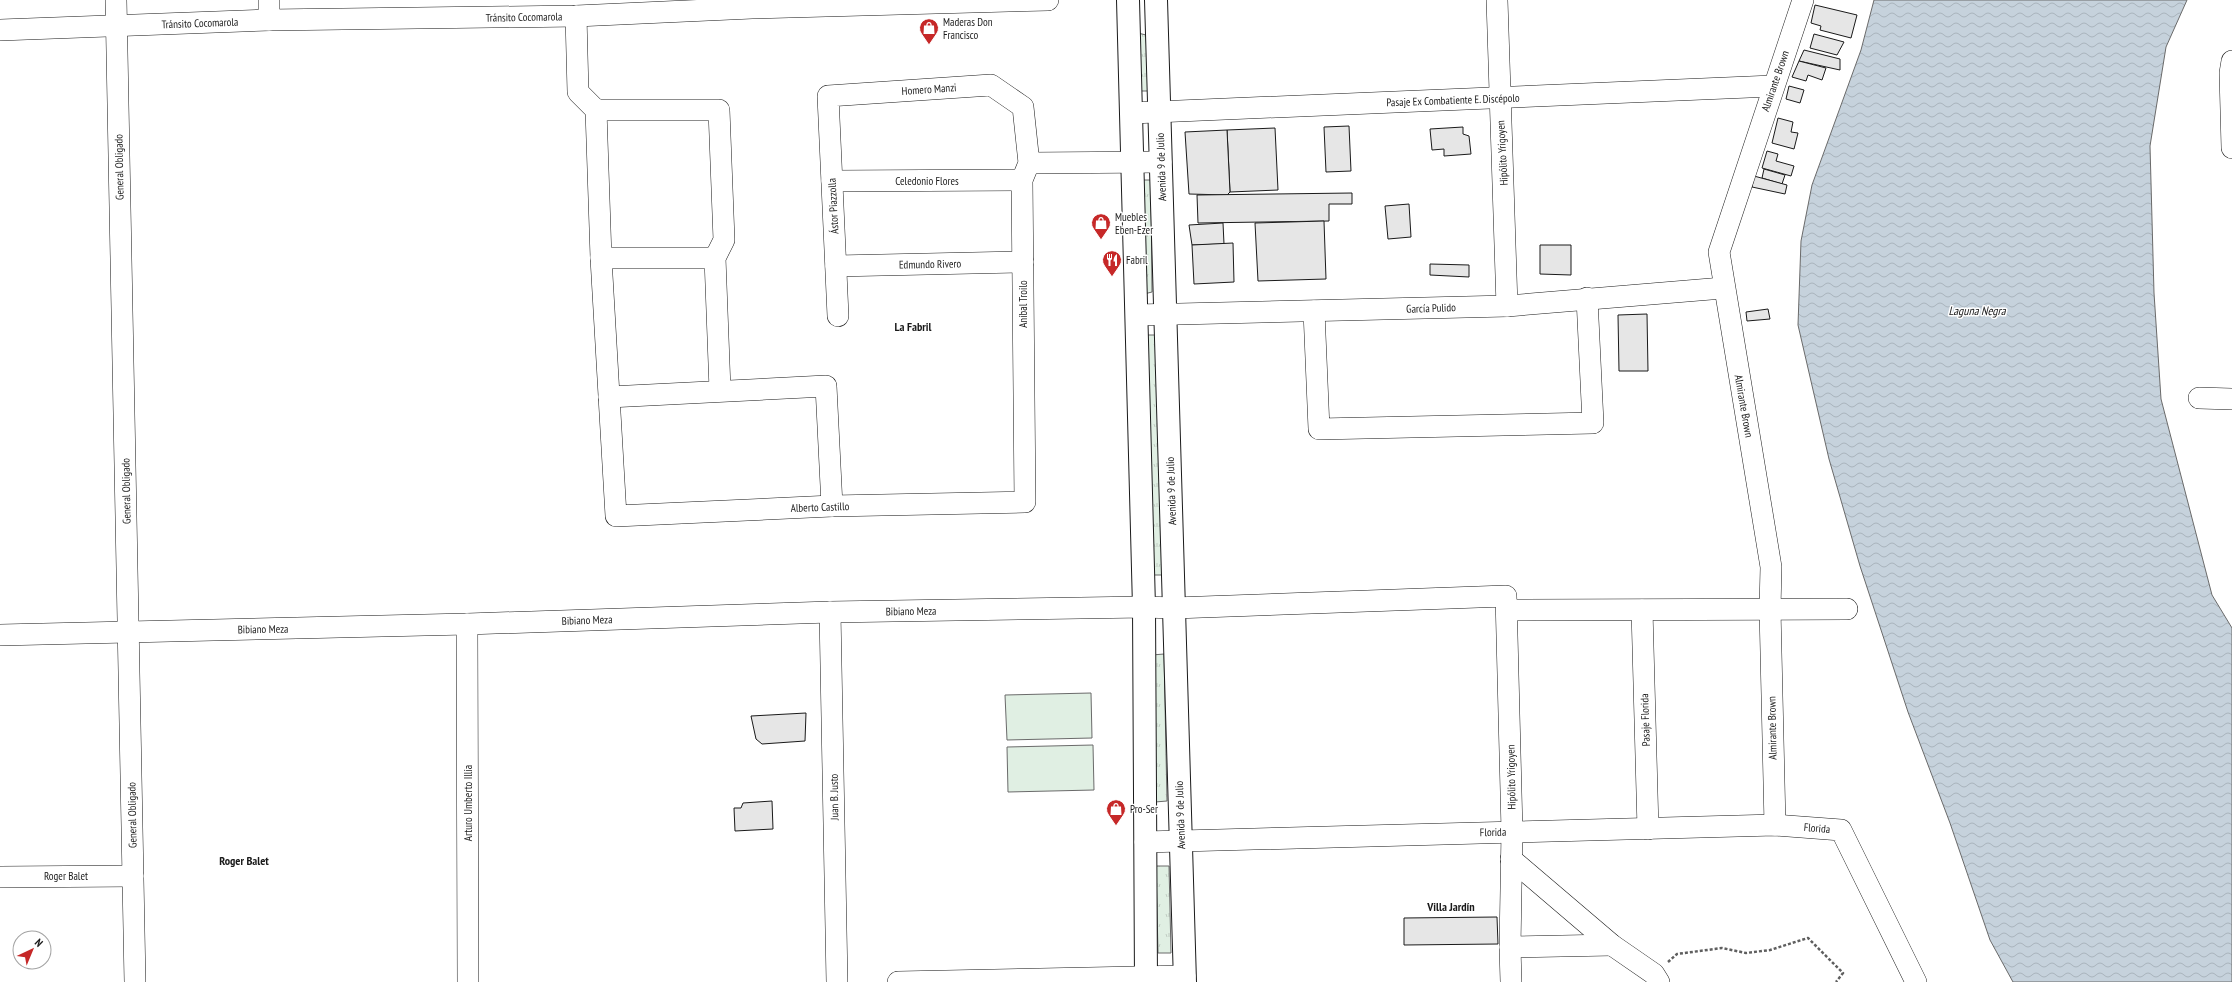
<svg xmlns="http://www.w3.org/2000/svg" width="2232" height="982" font-family="'PT Sans Narrow',sans-serif">
	<defs>
		<pattern id="grass-tufts" width="24" height="20" patternUnits="userSpaceOnUse"><rect width="24" height="20" fill="#e0efe3"/><path d="M3 7l-1-3M5 7V3M7 7l1-3M15 17l-1-3M17 17v-4M19 17l1-3" fill="none" stroke="#c0ccc2"/></pattern>
		<pattern id="water-waves" width="16" height="10" patternUnits="userSpaceOnUse"><rect width="16" height="10" fill="#c6d2dc"/><path d="M0 5q4-4 8 0t8 0" fill="none" stroke="#aab4bc"/></pattern>
	</defs>
	<rect width="100%" height="100%" fill="#fff"/>
	<g fill="url(#grass-tufts)" stroke="#6a6a6a">
		<path d="M 1138,33 L 1146,35 L 1149,91 L 1140,91 Z"/>
		<path d="M 1141,180 L 1151,180 L 1152,292 L 1144,294 Z"/>
		<path d="M 1145,335 L 1157,335 L 1163,575 L 1150,575 Z"/>
		<path d="M 1164,654 L 1167,801 L 1155,802 L 1152,655 Z"/>
		<path d="M 1156,866 L 1169,866 L 1171,953 L 1158,953 Z"/>
	</g>
	<g fill="#e0efe3" stroke="#6a6a6a">
		<path d="M 1091,693 L 1092,738 L 1007,740 L 1005,695 Z"/>
		<path d="M 1093,745 L 1094,790 L 1008,792 L 1007,747 Z"/>
	</g>
	<path fill="url(#water-waves)" stroke="#6a6a6a" d="M 1874,0 L 2187,0 L 2166,47 L 2150,146 L 2154,293 L 2161,399 L 2212,595 L 2232,628 L 2232,982 L 2013,982 L 1990,940 L 1950,823 L 1908,712 L 1860,566 L 1829,459 L 1798,325 L 1801,241 L 1812,185 L 1861,50 Z"/>
	<g fill="#e6e6e6" stroke="#1a1a1a">
		<path d="M 1815,5 L 1857,15 L 1851,38 L 1820,30 L 1821,26 L 1811,23 Z"/>
		<path d="M 1814,34 L 1844,42 L 1837,55 L 1810,48 Z"/>
		<path d="M 1804,50 L 1840,59 L 1840,70 L 1799,61 Z"/>
		<path d="M 1799,61 L 1826,68 L 1822,80 L 1808,75 L 1806,81 L 1792,77 Z"/>
		<path d="M 1789,86 L 1804,90 L 1800,103 L 1786,99 Z"/>
		<path d="M 1778,118 L 1793,122 L 1791,132 L 1798,133 L 1794,149 L 1772,143 Z"/>
		<path d="M 1349,126 L 1351,171 L 1326,172 L 1324,127 Z"/>
		<path d="M 1463,127 L 1463,134 L 1469,136 L 1471,154 L 1444,156 L 1444,149 L 1432,150 L 1430,129 Z"/>
		<path d="M 1275,128 L 1278,190 L 1230,192 L 1227,130 Z"/>
		<path d="M 1227,130 L 1230,192 L 1227,195 L 1189,194 L 1185,132 Z"/>
		<path d="M 1767,151 L 1778,154 L 1776,161 L 1794,166 L 1791,176 L 1762,168 Z"/>
		<path d="M 1764,169 L 1785,175 L 1782,184 L 1762,178 Z"/>
		<path d="M 1754,176 L 1787,185 L 1785,194 L 1752,187 Z"/>
		<path d="M 1352,193 L 1352,204 L 1329,204 L 1329,221 L 1198,223 L 1197,195 Z"/>
		<path d="M 1409,204 L 1411,237 L 1388,239 L 1385,206 Z"/>
		<path d="M 1324,221 L 1326,279 L 1258,281 L 1255,223 Z"/>
		<path d="M 1223,223 L 1224,244 L 1192,245 L 1189,225 Z"/>
		<path d="M 1233,243 L 1234,282 L 1194,284 L 1192,245 Z"/>
		<path d="M 1540,245 L 1571,245 L 1571,275 L 1540,274 Z"/>
		<path d="M 1430,264 L 1469,265 L 1469,277 L 1430,275 Z"/>
		<path d="M 1768,309 L 1770,319 L 1747,321 L 1746,312 Z"/>
		<path d="M 1647,314 L 1648,371 L 1619,371 L 1618,315 Z"/>
		<path d="M 806,713 L 805,741 L 762,744 L 756,739 L 751,716 Z"/>
		<path d="M 772,801 L 773,829 L 735,831 L 734,808 L 741,808 L 743,803 Z"/>
		<path d="M 1497,917 L 1498,944 L 1404,945 L 1404,918 Z"/>
	</g>
	<g fill="none" stroke-linecap="round" stroke-linejoin="round">
		<g stroke="#1a1a1a" stroke-width="22">
			<g id="minor">
				<path d="M 116,0 L 135,982"/>
				<path d="M 269,0 L 269,20"/>
				<path d="M 1497,0 L 1507,306"/>
				<path d="M 576,16 L 578,92 L 596,110 L 601,258 L 616,516 L 832,506 L 1025,502 L 1022,180 L 1029,163 L 1023,107 L 991,85 L 828,96 L 838,316"/>
				<path d="M 0,30 L 269,20 L 576,16 L 752,8 L 1048,0"/>
				<path d="M 2232,61 L 2230,73 L 2232,148"/>
				<path d="M 596,110 L 719,110 L 724,240 L 715,258 L 720,390"/>
				<path d="M 1132,113 L 1773,86"/>
				<path d="M 1029,163 L 1161,162"/>
				<path d="M 832,181 L 1022,180"/>
				<path d="M 601,258 L 715,258"/>
				<path d="M 836,266 L 1023,262"/>
				<path d="M 1314,311 L 1319,429 L 1593,423 L 1587,298"/>
				<path d="M 1137,315 L 1507,306 L 1723,288"/>
				<path d="M 609,397 L 826,386 L 832,506"/>
				<path d="M 2199,398 L 2232,399"/>
				<path d="M 1507,610 L 1847,609"/>
				<path d="M 1642,610 L 1648,829"/>
				<path d="M 830,612 L 837,982"/>
				<path d="M 467,624 L 468,982"/>
				<path d="M 0,635 L 467,624 L 830,612 L 1144,607 L 1174,608 L 1506,596 L 1512,831 L 1510,947 L 1511,982"/>
				<path d="M 1775,825 L 1770,609 L 1771,567 L 1719,252 L 1803,0"/>
				<path d="M 1145,842 L 1775,825 L 1841,830 L 1916,982"/>
				<path d="M 1511,859 L 1612,945 L 1654,974 L 1659,982"/>
				<path d="M 0,877 L 133,876"/>
				<path d="M 1510,947 L 1612,945"/>
				<path d="M 898,982 L 1185,976"/>
			</g>
		</g>
		<g stroke="#1a1a1a" stroke-width="24">
			<g id="major">
				<path d="M 1128,0 L 1144,607 L 1146,982"/>
				<path d="M 1156,0 L 1185,982"/>
			</g>
		</g>
		<path stroke="#5f5f5f" stroke-width="2.5" stroke-dasharray="3 2" stroke-linecap="butt" d="M 1668,962 L 1677,954 L 1722,948 L 1746,953 L 1770,950 L 1808,938 L 1843,973 L 1836,982"/>
		<use href="#minor" stroke="#fff" stroke-width="21"/>
		<use href="#major" stroke="#fff" stroke-width="22"/>
	</g>
	<defs>
		<g id="shop-pin" transform="scale(1)"><path d="M0 17L-7.5 6A9.5 9.5 0 1 1 7.5 6Z" fill="#c62828" stroke="#fff"/><path d="M-5-2.5h2.3a2.7 3.5 0 0 1 5.4 0H5L5.5 6h-11ZM-1.5-2.5h3a1.5 2.3 0 0 0-3 0Z" fill="#fff"/></g>
		<g id="restaurant-pin" transform="scale(1)"><path d="M0 17L-7.5 6A9.5 9.5 0 1 1 7.5 6Z" fill="#c62828" stroke="#fff"/><path d="M-5-6h1v4h1v-4h1v4h1v-4h1v5L-1.5 .5V6h-2V.5L-5-1ZM5-6V6H3V1.5H1.5Q1.5-4 5-6Z" fill="#fff"/></g>
	</defs>
	<g fill-rule="evenodd">
		<use href="#shop-pin" x="929" y="28"/>
		<use href="#shop-pin" x="1101" y="223"/>
		<use href="#restaurant-pin" x="1112" y="260"/>
		<use href="#shop-pin" x="1116" y="809"/>
	</g>
	<g text-anchor="middle" stroke-width="3" stroke-linejoin="round" paint-order="stroke">
		<g font-size="11" fill="#1a1a1a" stroke="#fff">
			<text transform="translate(524 17) rotate(-1)" y="4">Tránsito Cocomarola</text>
			<text transform="translate(200 23) rotate(-2)" y="4">Tránsito Cocomarola</text>
			<text transform="translate(1775 81) rotate(-71)" y="4">Almirante Brown</text>
			<text transform="translate(929 89) rotate(-4)" y="4">Homero Manzi</text>
			<text transform="translate(1453 100) rotate(-2)" y="4">Pasaje Ex Combatiente E. Discépolo</text>
			<text transform="translate(1502 153) rotate(-93)" y="4">Hipólito Yrigoyen</text>
			<text transform="translate(119 167) rotate(-91)" y="4">General Obligado</text>
			<text transform="translate(1161 167) rotate(-92)" y="4">Avenida 9 de Julio</text>
			<text x="927" y="185">Celedonio Flores</text>
			<text transform="translate(833 206) rotate(-93)" y="4">Ástor Piazzolla</text>
			<text transform="translate(930 264) rotate(-1)" y="4">Edmundo Rivero</text>
			<text transform="translate(1023 304) rotate(-90)" y="4">Aníbal Troilo</text>
			<text transform="translate(1431 308) rotate(-2)" y="4">García Pulido</text>
			<text transform="translate(1744 406) rotate(80)" y="4">Almirante Brown</text>
			<text transform="translate(126 491) rotate(-91)" y="4">General Obligado</text>
			<text transform="translate(1171 491) rotate(-92)" y="4">Avenida 9 de Julio</text>
			<text transform="translate(820 507) rotate(-2)" y="4">Alberto Castillo</text>
			<text transform="translate(911 611) rotate(-1)" y="4">Bibiano Meza</text>
			<text transform="translate(587 620) rotate(-2)" y="4">Bibiano Meza</text>
			<text transform="translate(263 629) rotate(-1)" y="4">Bibiano Meza</text>
			<text transform="translate(1645 720) rotate(-92)" y="4">Pasaje Florida</text>
			<text transform="translate(1772 728) rotate(-91)" y="4">Almirante Brown</text>
			<text transform="translate(1511 777) rotate(-91)" y="4">Hipólito Yrigoyen</text>
			<text transform="translate(834 797) rotate(-91)" y="4">Juan B. Justo</text>
			<text transform="translate(468 803) rotate(-90)" y="4">Arturo Umberto Illia</text>
			<text transform="translate(132 815) rotate(-91)" y="4">General Obligado</text>
			<text transform="translate(1180 815) rotate(-92)" y="4">Avenida 9 de Julio</text>
			<text transform="translate(1817 828) rotate(5)" y="4">Florida</text>
			<text transform="translate(1493 832) rotate(-1)" y="4">Florida</text>
			<text x="66" y="880">Roger Balet</text>
		</g>
		<g font-size="11" fill="#1a1a1a" stroke="#fff" text-anchor="start">
			<text x="943" y="26">Maderas Don<tspan x="943" dy="13">Francisco</tspan></text>
			<text x="1115" y="221">Muebles<tspan x="1115" dy="13">Eben-Ezer</tspan></text>
			<text x="1126" y="264">Fabril</text>
			<text x="1130" y="813">Pro-Ser</text>
		</g>
		<g font-size="12" font-style="italic" fill="#1a1a1a" stroke="#fff">
			<text x="1977" y="315">Laguna Negra</text>
		</g>
		<g font-size="12" font-weight="bold" fill="#1a1a1a" stroke="#fff">
			<text x="913" y="331">La Fabril</text>
			<text x="244" y="865">Roger Balet</text>
			<text x="1451" y="911">Villa Jardín</text>
		</g>
	</g>
	<g transform="translate(32 950) rotate(44)"><circle r="19" fill="#ffffff" stroke="#a3a3a3"/>
	<path d="M0-3L7 15L0 10L-7 15Z" fill="#c62828"/>
	<text y="-6" font-size="11" font-weight="bold" text-anchor="middle" fill="#1a1a1a">N</text>
	</g>
</svg>
